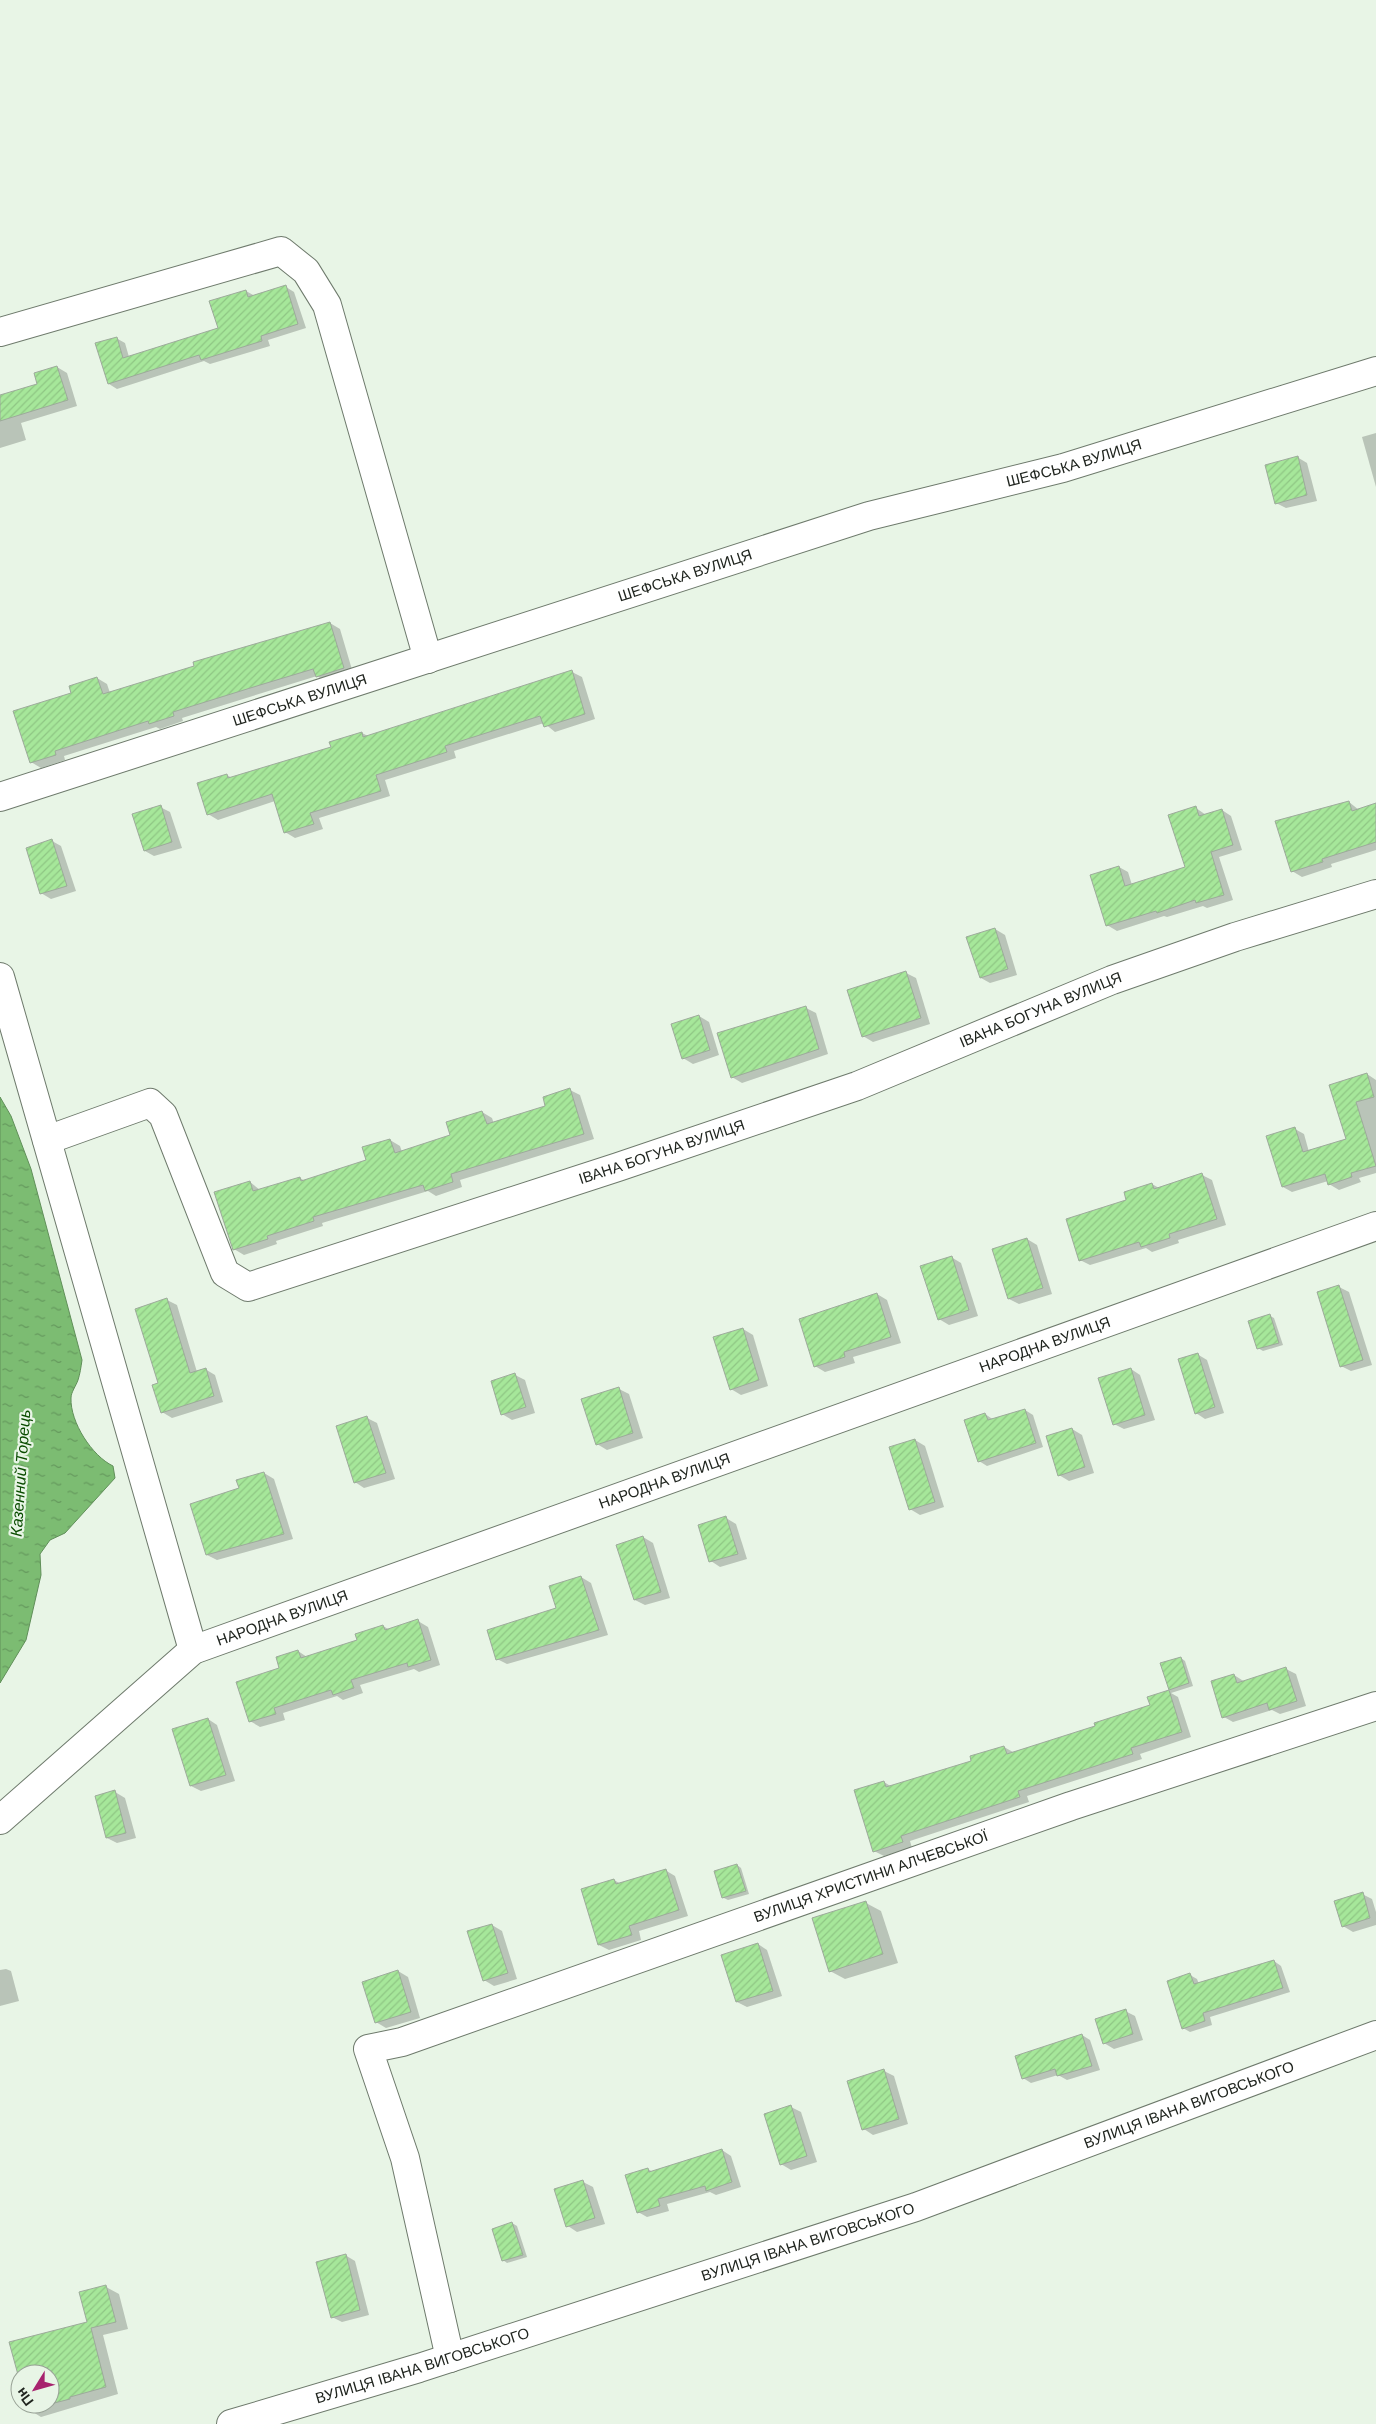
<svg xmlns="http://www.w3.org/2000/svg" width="1376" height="2424" font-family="Arial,sans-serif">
	<defs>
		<pattern id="water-ripples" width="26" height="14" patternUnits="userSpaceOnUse" patternTransform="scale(1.25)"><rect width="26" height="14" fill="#7cbc72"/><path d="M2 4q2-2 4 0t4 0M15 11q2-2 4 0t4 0" fill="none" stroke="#65995d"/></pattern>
		<pattern id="building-hatch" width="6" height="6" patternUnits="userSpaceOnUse" patternTransform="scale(1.25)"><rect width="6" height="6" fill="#a6e79a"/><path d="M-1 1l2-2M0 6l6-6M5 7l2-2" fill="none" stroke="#8fc684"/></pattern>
	</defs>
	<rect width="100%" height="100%" fill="#e8f5e6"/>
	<path fill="url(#water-ripples)" stroke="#608f59" d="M 0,1097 L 11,1116 L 31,1169 L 82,1360 C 81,1367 80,1374 78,1380 C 76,1386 71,1392 71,1398 C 70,1422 92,1456 113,1466 L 115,1478 L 65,1533 L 50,1540 L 40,1554 L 41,1575 L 26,1640 L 0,1683 Z"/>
	<g fill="#0003">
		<path d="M 286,287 L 294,292 L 306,328 L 268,340 L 270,346 L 210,364 L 204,361 L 117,389 L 109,384 L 116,338 L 125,343 L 129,357 L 219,329 L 246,291 L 255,296 Z"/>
		<path d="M 57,367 L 67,373 L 77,406 L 21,423 L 26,440 L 0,448 L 0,397 L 38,385 Z"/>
		<path d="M 1376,433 L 1376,487 L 1362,437 Z"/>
		<path d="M 1297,457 L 1307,463 L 1317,501 L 1286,508 L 1276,503 Z"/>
		<path d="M 330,623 L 340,629 L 353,673 L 326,682 L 317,676 L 182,718 L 183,721 L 160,729 L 156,727 L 64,756 L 65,760 L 41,768 L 31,762 L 73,694 L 97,678 L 107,684 L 110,693 Z"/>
		<path d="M 572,672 L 582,677 L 595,719 L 555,732 L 544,723 L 454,751 L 456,758 L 385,780 L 390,796 L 319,818 L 323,829 L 295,838 L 285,832 L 275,801 L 218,820 L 208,814 L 227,775 L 232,778 L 332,748 L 362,733 L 368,736 Z"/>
		<path d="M 1349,802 L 1359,810 L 1376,804 L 1376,850 L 1331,864 L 1332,867 L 1302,877 L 1292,871 Z"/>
		<path d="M 160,807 L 170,812 L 182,848 L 154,856 L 145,851 Z"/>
		<path d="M 1196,808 L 1206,815 L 1222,810 L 1231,816 L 1242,850 L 1219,857 L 1233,900 L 1207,908 L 1203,906 L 1167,917 L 1164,916 L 1117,931 L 1107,925 L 1119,867 L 1128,872 L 1132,885 L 1186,868 Z"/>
		<path d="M 52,841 L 61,846 L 76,891 L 51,899 L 41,893 Z"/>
		<path d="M 995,929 L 1005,935 L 1017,975 L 990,983 L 981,978 Z"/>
		<path d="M 906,973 L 916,978 L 930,1024 L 873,1042 L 863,1036 Z"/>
		<path d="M 806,1008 L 816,1013 L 828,1054 L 742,1083 L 732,1077 Z"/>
		<path d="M 699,1016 L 709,1022 L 719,1055 L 693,1064 L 683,1058 Z"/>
		<path d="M 1367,1074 L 1376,1080 L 1376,1173 L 1359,1178 L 1361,1182 L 1339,1190 L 1329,1184 L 1328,1181 L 1292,1192 L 1283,1187 L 1268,1137 L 1295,1129 L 1304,1134 L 1309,1152 L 1347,1140 L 1330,1086 Z"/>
		<path d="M 570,1090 L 580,1095 L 594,1139 L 460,1180 L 462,1187 L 436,1196 L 428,1191 L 322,1223 L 323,1226 L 276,1241 L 277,1244 L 244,1255 L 234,1249 L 250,1182 L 260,1190 L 300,1178 L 305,1181 L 368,1161 L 390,1140 L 400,1146 L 402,1152 L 452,1136 L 482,1112 L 492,1118 L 494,1124 L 547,1107 Z"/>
		<path d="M 1202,1175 L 1212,1180 L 1226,1225 L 1178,1240 L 1179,1243 L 1152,1252 L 1146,1248 L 1090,1265 L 1080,1260 L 1128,1200 L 1152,1184 L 1159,1188 Z"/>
		<path d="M 1027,1239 L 1037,1245 L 1052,1294 L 1019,1304 L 1009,1299 Z"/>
		<path d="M 951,1257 L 961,1263 L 978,1316 L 949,1325 L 939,1319 Z"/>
		<path d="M 1339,1287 L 1349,1292 L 1372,1365 L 1351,1371 L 1341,1366 Z"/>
		<path d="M 877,1294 L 887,1300 L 901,1343 L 853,1357 L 855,1363 L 825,1372 L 815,1366 Z"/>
		<path d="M 167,1300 L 177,1305 L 197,1372 L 205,1369 L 215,1375 L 223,1402 L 172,1418 L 162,1412 L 160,1384 Z"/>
		<path d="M 1270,1316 L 1274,1318 L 1283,1345 L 1263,1351 L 1258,1348 Z"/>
		<path d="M 743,1329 L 753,1335 L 768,1386 L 741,1395 L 731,1389 Z"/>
		<path d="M 1197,1354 L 1207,1360 L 1224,1413 L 1205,1419 L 1196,1413 Z"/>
		<path d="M 1131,1369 L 1140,1375 L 1155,1420 L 1124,1429 L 1114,1424 Z"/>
		<path d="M 515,1375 L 525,1380 L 535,1413 L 512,1420 L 502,1414 Z"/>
		<path d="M 619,1389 L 629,1394 L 643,1438 L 607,1450 L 597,1444 Z"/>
		<path d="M 1025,1410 L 1033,1415 L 1043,1447 L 987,1466 L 979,1461 L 985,1414 L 994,1420 Z"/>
		<path d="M 367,1418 L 377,1423 L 395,1479 L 364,1488 L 355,1482 Z"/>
		<path d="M 1072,1429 L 1082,1435 L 1094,1473 L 1069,1481 L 1059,1475 Z"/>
		<path d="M 915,1440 L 925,1446 L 944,1507 L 920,1515 L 910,1509 Z"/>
		<path d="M 264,1473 L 274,1479 L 293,1539 L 217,1560 L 207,1555 L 240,1489 Z"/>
		<path d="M 726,1518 L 736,1524 L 747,1559 L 720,1567 L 711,1561 Z"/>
		<path d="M 643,1537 L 653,1543 L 670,1598 L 645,1605 L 635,1600 Z"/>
		<path d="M 581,1577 L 591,1583 L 608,1635 L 507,1664 L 497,1659 L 558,1609 L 551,1587 Z"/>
		<path d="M 418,1621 L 428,1627 L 440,1665 L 419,1672 L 414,1669 L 360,1685 L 363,1693 L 343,1700 L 337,1696 L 283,1713 L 285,1720 L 260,1727 L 250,1721 L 281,1669 L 298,1651 L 307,1657 L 358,1641 L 383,1626 L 390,1630 Z"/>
		<path d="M 1181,1658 L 1185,1661 L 1193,1686 L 1171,1693 L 1178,1697 L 1191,1737 L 1140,1754 L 1142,1759 L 1027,1796 L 1029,1802 L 910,1841 L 912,1848 L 884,1856 L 874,1851 L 884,1782 L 892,1787 L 973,1762 L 1004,1747 L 1013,1752 L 1096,1727 L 1151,1706 L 1149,1697 L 1170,1691 L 1162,1664 Z"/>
		<path d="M 1286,1669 L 1296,1674 L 1306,1706 L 1280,1714 L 1272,1710 L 1233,1722 L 1224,1717 L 1234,1675 L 1245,1682 Z"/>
		<path d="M 208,1719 L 217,1725 L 235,1781 L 201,1791 L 191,1786 L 174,1730 Z"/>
		<path d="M 115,1792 L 125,1798 L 136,1838 L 117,1843 L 107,1838 Z"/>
		<path d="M 737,1865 L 741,1868 L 749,1894 L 728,1900 L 724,1898 L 715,1872 Z"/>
		<path d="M 665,1870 L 675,1876 L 688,1916 L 639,1931 L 641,1940 L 609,1950 L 599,1945 L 614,1880 L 621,1884 Z"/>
		<path d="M 1362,1894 L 1372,1899 L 1376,1912 L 1376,1925 L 1353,1932 L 1343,1926 Z"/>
		<path d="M 866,1903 L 881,1911 L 898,1963 L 845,1979 L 830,1971 Z"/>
		<path d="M 492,1925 L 502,1931 L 517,1979 L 494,1986 L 484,1980 Z"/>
		<path d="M 758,1944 L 767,1950 L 782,1996 L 747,2007 L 737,2002 Z"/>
		<path d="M 1274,1961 L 1281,1966 L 1290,1992 L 1210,2017 L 1212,2025 L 1190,2032 L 1183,2028 L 1190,1975 L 1197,1979 L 1199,1984 Z"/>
		<path d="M 6,1969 L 11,1971 L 19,2001 L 0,2006 L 0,1970 Z"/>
		<path d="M 398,1971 L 408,1977 L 420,2018 L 386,2028 L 376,2022 Z"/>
		<path d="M 1125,2011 L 1135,2016 L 1143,2040 L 1114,2049 L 1104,2043 Z"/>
		<path d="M 1082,2035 L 1090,2040 L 1100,2070 L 1067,2080 L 1058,2075 L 1031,2083 L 1023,2078 Z"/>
		<path d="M 884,2071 L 894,2076 L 908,2124 L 873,2135 L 864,2129 Z"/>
		<path d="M 791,2107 L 801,2112 L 817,2162 L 791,2170 L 781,2164 Z"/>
		<path d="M 722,2150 L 731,2156 L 741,2187 L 716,2195 L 710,2192 L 667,2204 L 669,2211 L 647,2217 L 638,2212 L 648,2169 L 653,2172 Z"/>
		<path d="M 583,2182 L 593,2187 L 605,2224 L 577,2232 L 568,2226 Z"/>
		<path d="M 512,2223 L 517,2226 L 527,2257 L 507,2263 L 503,2260 Z"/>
		<path d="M 345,2255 L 355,2261 L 369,2315 L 342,2322 L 332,2317 Z"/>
		<path d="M 106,2287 L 119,2294 L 128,2329 L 103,2335 L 118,2394 L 41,2417 L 28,2409 L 27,2404 L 50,2404 L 50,2374 L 20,2374 L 20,2377 L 11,2343 L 88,2323 Z"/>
	</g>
	<g fill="url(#building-hatch)" stroke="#9daa9b">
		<path d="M 286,285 L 298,324 L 261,336 L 262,341 L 201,360 L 199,355 L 108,384 L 95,343 L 117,337 L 123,358 L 218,328 L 209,301 L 246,290 L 248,297 Z"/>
		<path d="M 57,366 L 68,400 L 0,421 L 0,395 L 37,384 L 34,373 Z"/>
		<path d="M 1298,456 L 1307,495 L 1275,504 L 1265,465 Z"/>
		<path d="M 330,622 L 344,668 L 316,677 L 313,669 L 260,685 L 173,712 L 174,716 L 149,724 L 148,721 L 55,751 L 56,755 L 30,763 L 13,711 L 71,693 L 69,686 L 97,677 L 103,694 L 194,666 L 193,662 Z"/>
		<path d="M 572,670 L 585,714 L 544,727 L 540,716 L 445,746 L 447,752 L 376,775 L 381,791 L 310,813 L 314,824 L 284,833 L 272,794 L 207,815 L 197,783 L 227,774 L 228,778 L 331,747 L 329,742 L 362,732 L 363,737 Z"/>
		<path d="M 1349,801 L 1352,811 L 1376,803 L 1376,842 L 1322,859 L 1323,862 L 1291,872 L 1275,821 Z"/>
		<path d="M 161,805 L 172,842 L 144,851 L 132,814 Z"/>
		<path d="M 1196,806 L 1199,816 L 1222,809 L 1233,845 L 1211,852 L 1224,895 L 1196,903 L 1195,900 L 1157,913 L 1156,911 L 1106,926 L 1090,875 L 1119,866 L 1125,886 L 1185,867 L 1168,815 Z"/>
		<path d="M 52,839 L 67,886 L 40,894 L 26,848 Z"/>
		<path d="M 995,928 L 1008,969 L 980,978 L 966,937 Z"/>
		<path d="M 906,971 L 921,1018 L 862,1037 L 847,990 Z"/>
		<path d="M 806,1006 L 819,1049 L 731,1078 L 717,1033 Z"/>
		<path d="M 699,1015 L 710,1050 L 682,1059 L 671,1024 Z"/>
		<path d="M 1367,1073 L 1374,1097 L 1356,1102 L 1376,1166 L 1351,1173 L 1352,1177 L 1328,1185 L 1325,1174 L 1282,1187 L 1266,1136 L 1295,1127 L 1303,1152 L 1346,1139 L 1329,1085 Z"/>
		<path d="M 570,1088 L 584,1134 L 451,1174 L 453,1182 L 425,1191 L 423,1185 L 313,1217 L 314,1221 L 267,1236 L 268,1239 L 233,1250 L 214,1192 L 250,1181 L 253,1191 L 300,1177 L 301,1181 L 366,1160 L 362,1147 L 390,1139 L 395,1153 L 450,1135 L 446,1122 L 482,1111 L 487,1124 L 545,1106 L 543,1097 Z"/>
		<path d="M 1202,1173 L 1217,1219 L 1169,1234 L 1170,1238 L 1141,1247 L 1139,1242 L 1079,1261 L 1066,1219 L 1126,1200 L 1124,1192 L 1152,1183 L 1154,1189 Z"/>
		<path d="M 1027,1238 L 1043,1288 L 1008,1299 L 992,1249 Z"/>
		<path d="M 952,1256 L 969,1310 L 938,1320 L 920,1266 Z"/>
		<path d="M 1339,1285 L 1363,1360 L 1340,1367 L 1317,1292 Z"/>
		<path d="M 877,1293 L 891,1337 L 844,1352 L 845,1357 L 814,1367 L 799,1319 Z"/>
		<path d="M 167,1298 L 190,1373 L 206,1368 L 214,1396 L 161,1413 L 152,1385 L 158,1383 L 135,1309 Z"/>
		<path d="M 1270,1314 L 1279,1343 L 1257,1349 L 1248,1321 Z"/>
		<path d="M 743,1328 L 759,1380 L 730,1390 L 713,1337 Z"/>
		<path d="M 1198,1353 L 1215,1407 L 1195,1414 L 1178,1359 Z"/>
		<path d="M 1131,1368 L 1145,1415 L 1113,1425 L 1098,1378 Z"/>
		<path d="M 515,1373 L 526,1407 L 501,1415 L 491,1381 Z"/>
		<path d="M 619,1387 L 633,1433 L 596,1445 L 581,1399 Z"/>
		<path d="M 1025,1409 L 1036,1443 L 978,1462 L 964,1420 L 985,1413 L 988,1420 Z"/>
		<path d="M 367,1416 L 386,1473 L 354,1483 L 336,1426 Z"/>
		<path d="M 1072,1428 L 1085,1467 L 1058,1476 L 1046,1436 Z"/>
		<path d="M 915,1439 L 935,1502 L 909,1510 L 889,1447 Z"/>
		<path d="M 264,1472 L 284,1534 L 206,1555 L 190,1504 L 239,1488 L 236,1480 Z"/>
		<path d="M 726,1516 L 738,1554 L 709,1562 L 698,1525 Z"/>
		<path d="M 643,1536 L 661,1592 L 634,1600 L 616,1545 Z"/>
		<path d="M 581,1576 L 599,1630 L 496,1660 L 487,1630 L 556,1608 L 549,1586 Z"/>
		<path d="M 418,1619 L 431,1660 L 408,1667 L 407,1663 L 351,1680 L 354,1688 L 333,1695 L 331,1690 L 274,1708 L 276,1714 L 249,1722 L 236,1682 L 279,1668 L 276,1657 L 298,1650 L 301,1658 L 357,1640 L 355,1634 L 383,1625 L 385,1630 Z"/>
		<path d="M 1181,1657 L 1189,1683 L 1169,1690 L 1160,1663 Z"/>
		<path d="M 1286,1667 L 1297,1701 L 1269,1710 L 1267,1703 L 1222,1718 L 1211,1681 L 1234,1674 L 1237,1683 Z"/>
		<path d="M 1169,1690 L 1182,1732 L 1131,1748 L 1133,1754 L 1018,1791 L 1020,1797 L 901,1836 L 903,1842 L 873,1852 L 854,1790 L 884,1781 L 886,1787 L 971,1761 L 970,1756 L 1004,1746 L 1007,1754 L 1095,1726 L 1094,1723 L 1150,1705 L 1147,1697 Z"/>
		<path d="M 208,1718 L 226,1775 L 190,1786 L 172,1729 Z"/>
		<path d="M 115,1790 L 126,1833 L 106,1838 L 95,1796 Z"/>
		<path d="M 737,1864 L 746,1891 L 722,1898 L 714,1871 Z"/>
		<path d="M 666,1869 L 679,1910 L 629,1926 L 632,1935 L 598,1945 L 581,1889 L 614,1879 L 616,1884 Z"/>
		<path d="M 1363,1892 L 1370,1918 L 1342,1927 L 1334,1901 Z"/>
		<path d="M 866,1901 L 883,1954 L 829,1972 L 812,1918 Z"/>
		<path d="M 492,1924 L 508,1973 L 483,1981 L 467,1931 Z"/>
		<path d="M 758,1943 L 773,1991 L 736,2002 L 721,1955 Z"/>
		<path d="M 1274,1960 L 1283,1988 L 1203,2013 L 1205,2021 L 1182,2029 L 1167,1981 L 1190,1973 L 1194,1984 Z"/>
		<path d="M 398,1970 L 411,2012 L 375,2023 L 362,1982 Z"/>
		<path d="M 1126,2009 L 1133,2034 L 1103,2044 L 1095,2019 Z"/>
		<path d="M 1082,2034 L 1092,2066 L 1057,2076 L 1055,2069 L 1022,2079 L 1015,2056 Z"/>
		<path d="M 884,2069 L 899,2119 L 862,2130 L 847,2081 Z"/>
		<path d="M 791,2105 L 807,2156 L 780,2165 L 764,2114 Z"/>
		<path d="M 722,2149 L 732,2182 L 706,2191 L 705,2186 L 658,2199 L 660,2206 L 637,2213 L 625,2175 L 648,2168 L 649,2172 Z"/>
		<path d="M 583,2180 L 595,2218 L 566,2227 L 554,2189 Z"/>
		<path d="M 512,2222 L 523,2255 L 502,2261 L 492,2229 Z"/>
		<path d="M 346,2254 L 360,2310 L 331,2318 L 316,2262 Z"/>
		<path d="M 106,2285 L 116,2322 L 91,2328 L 106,2387 L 70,2397 L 70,2399 L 27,2410 L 26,2404 L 50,2404 L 50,2374 L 20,2374 L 20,2382 L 9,2342 L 87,2322 L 79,2292 Z"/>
	</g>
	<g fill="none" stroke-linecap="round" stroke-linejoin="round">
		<g stroke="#6e7a6c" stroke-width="30">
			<g id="minor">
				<path d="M 0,332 L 281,251 L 306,271 L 327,305 L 428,659"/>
				<path id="s1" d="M 0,797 L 869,516 L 1063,468 L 1376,371"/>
				<path d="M 0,977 L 193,1650"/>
				<path id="s2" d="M 47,1140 L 150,1103 L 163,1115 L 225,1273 L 248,1287 L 618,1167 L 857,1086 L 1112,980 L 1235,937 L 1376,894"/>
				<path id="s3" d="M 0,1820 L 193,1650 L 1376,1226"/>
				<path id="s4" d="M 450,2358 L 405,2158 L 368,2049 L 402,2042 L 1071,1806 L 1376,1706"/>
				<path id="s5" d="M 231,2424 L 419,2368 L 916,2207 L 1376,2035"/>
			</g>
		</g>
		<use href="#minor" stroke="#fff" stroke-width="28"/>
	</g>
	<g text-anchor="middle" stroke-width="4.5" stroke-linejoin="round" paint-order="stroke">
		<g font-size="15" fill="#20251f" stroke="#e8f5e6">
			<text dy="5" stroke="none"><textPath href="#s1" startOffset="1125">ШЕФСЬКА ВУЛИЦЯ</textPath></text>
			<text dy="5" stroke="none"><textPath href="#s1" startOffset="720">ШЕФСЬКА ВУЛИЦЯ</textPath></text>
			<text dy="5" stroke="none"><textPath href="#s1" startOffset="315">ШЕФСЬКА ВУЛИЦЯ</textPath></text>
			<text dy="5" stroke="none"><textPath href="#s2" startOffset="1164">ІВАНА БОГУНА ВУЛИЦЯ</textPath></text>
			<text dy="5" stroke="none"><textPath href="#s2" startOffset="759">ІВАНА БОГУНА ВУЛИЦЯ</textPath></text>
			<text dy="5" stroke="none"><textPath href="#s3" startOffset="1162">НАРОДНА ВУЛИЦЯ</textPath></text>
			<text dy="5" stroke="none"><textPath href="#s3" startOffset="758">НАРОДНА ВУЛИЦЯ</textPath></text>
			<text dy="5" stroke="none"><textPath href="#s3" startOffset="352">НАРОДНА ВУЛИЦЯ</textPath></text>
			<text dy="5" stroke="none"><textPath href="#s4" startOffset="852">ВУЛИЦЯ ХРИСТИНИ АЛЧЕВСЬКОЇ</textPath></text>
			<text dy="5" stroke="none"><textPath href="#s5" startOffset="1010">ВУЛИЦЯ ІВАНА ВИГОВСЬКОГО</textPath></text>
			<text dy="5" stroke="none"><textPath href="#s5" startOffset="605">ВУЛИЦЯ ІВАНА ВИГОВСЬКОГО</textPath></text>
			<text dy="5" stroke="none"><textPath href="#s5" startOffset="200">ВУЛИЦЯ ІВАНА ВИГОВСЬКОГО</textPath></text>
		</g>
		<g font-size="16" font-style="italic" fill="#0a4c00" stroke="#e8f5e6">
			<text transform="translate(20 1473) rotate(-86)" y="6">Казенний Торець</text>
		</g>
	</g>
	<g transform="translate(35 2389) rotate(233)"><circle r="24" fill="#e8f5e6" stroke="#98a296"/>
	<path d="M0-4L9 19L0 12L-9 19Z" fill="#a7236e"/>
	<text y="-8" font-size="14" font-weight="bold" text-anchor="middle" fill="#20251f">Пн</text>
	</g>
</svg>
